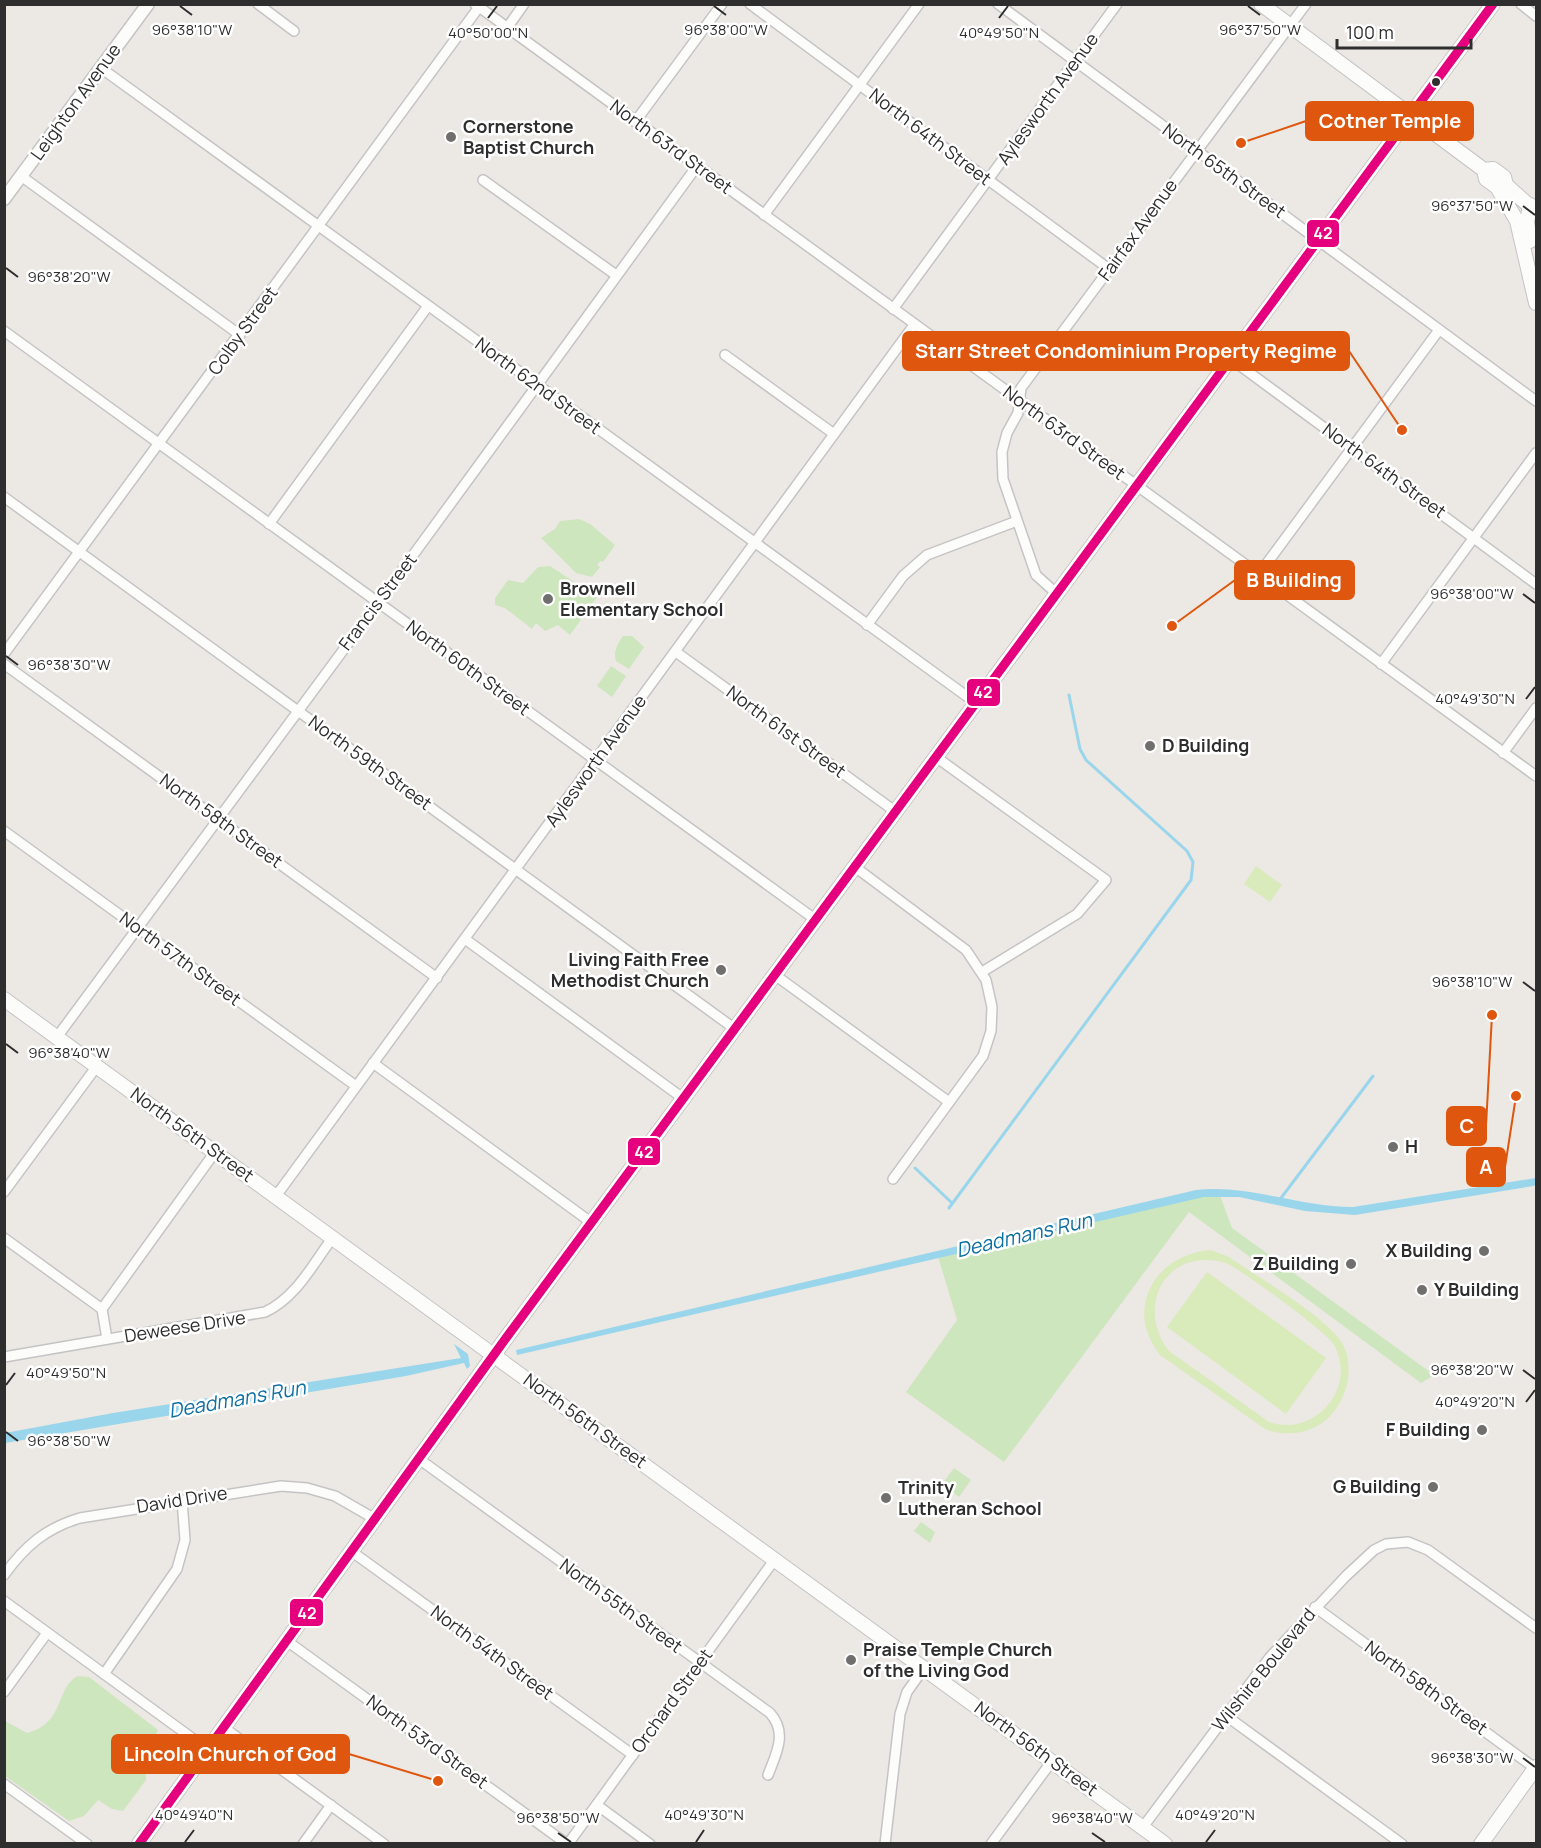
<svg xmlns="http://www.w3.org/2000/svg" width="1541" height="1848" font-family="Manrope,sans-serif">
	<rect width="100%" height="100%" fill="#ece8e4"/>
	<g fill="#cee6be">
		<path d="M 579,519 L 590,524 L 615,545 L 603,562 L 600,561 L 597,565 L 600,567 L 592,577 L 576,573 L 541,538 L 555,529 L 560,521 Z"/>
		<path d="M 550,566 L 597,597 L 570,635 L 558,625 L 545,631 L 536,623 L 532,629 L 505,608 L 495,605 L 495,598 L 508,580 L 523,583 L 538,567 Z"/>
		<path d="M 623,636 L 632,636 L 644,647 L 629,669 L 616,661 C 613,651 617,645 623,636 Z"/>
		<path d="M 611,666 L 626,676 L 612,697 L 597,686 Z"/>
		<path d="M 1218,1190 L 1232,1228 L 1434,1375 L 1421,1383 L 1189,1212 L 1004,1462 L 906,1392 L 957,1320 L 937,1253 Z"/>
		<path d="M 954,1468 L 971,1480 L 959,1497 L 942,1484 Z"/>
		<path d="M 921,1522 L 935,1532 L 930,1543 L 914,1531 Z"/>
		<path d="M 78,1676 L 89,1677 L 158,1730 L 146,1755 L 146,1780 L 123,1811 L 112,1809 L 98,1800 L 84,1816 L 69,1821 L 5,1776 L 5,1721 L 27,1733 C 66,1723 55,1687 78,1676 Z"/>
	</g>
	<g fill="#d9eabb" fill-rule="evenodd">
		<path d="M 1256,866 L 1282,885 L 1270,902 L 1244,884 Z"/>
		<path d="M 1211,1250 L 1229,1257 C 1259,1278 1320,1313 1340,1340 C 1357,1364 1347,1402 1326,1420 C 1309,1434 1285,1437 1265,1429 L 1160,1355 C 1123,1308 1156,1254 1211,1250 ZM 1200,1260 C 1210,1260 1219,1260 1228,1264 C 1244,1272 1327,1332 1334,1345 C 1358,1388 1314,1438 1269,1422 L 1169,1351 C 1142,1317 1154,1266 1200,1260 Z"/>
		<path d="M 1207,1272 L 1326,1358 L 1286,1414 L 1167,1327 Z"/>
	</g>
	<g fill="#99d6ec">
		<path d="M 1536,1178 L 1536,1185 L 1533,1186 L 1355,1215 L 1305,1211 L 1239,1197 L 1204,1197 L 517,1355 L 516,1350 L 1196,1190 C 1247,1184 1300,1207 1353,1207 Z"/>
		<path d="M 454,1344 L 468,1354 L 470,1366 L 467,1369 L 464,1363 L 406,1376 L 5,1443 L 5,1433 L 113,1413 L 461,1358 Z"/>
	</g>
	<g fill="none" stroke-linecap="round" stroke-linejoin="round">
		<g stroke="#99d6ec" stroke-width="3">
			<path d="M 915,1168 L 952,1203"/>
			<path d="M 1278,1202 L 1373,1076"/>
			<path d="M 949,1208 L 1191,880 L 1193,862 L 1187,851 L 1086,760 L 1080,749 L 1069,695"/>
		</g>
		<g stroke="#c5c4c5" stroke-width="12">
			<g id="minor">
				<path d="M 258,4 L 294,31"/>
				<path d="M 475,4 L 1536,776"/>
				<path d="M 750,4 L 1109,269"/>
				<path d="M 998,4 L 1536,401"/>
				<path d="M 1521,4 L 1536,16"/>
				<path d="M 507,28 L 524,4"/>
				<path d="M 101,68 L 976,703"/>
				<path d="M 635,122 L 722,4"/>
				<path d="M 21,176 L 240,335"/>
				<path d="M 483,180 L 616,275"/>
				<path d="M 764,215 L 919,4"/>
				<path d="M 893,309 L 1117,4"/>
				<path d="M 4,331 L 816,920"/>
				<path d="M 725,355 L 834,434"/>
				<path d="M 1231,359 L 1536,584"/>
				<path d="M 4,497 L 735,1029"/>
				<path d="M 269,524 L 428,306"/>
				<path d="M 1259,574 L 1439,330"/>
				<path d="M 1057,594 L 1036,575 L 1003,479 L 1002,452 L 1007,433 L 1018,413 L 1021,388 L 1306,4"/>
				<path d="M 867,625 L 903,576 L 927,555 L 1017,521"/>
				<path d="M 676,652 L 896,812"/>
				<path d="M 4,654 L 479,7"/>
				<path d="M 4,664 L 437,978"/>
				<path d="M 1381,664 L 1536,453"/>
				<path d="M 1503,753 L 1536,708"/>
				<path d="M 936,757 L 1106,880 L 1077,914 L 982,972"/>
				<path d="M 4,831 L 356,1086"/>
				<path d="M 855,867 L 966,950 L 986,980 L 992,1007 L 991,1031 L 983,1056 L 893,1179"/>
				<path d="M 465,939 L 684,1099"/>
				<path d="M 775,975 L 949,1102"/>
				<path d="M 57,1037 L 384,595 L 697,166"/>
				<path d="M 373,1063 L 592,1223"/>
				<path d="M 4,1192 L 97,1066"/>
				<path d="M 276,1196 L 914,325"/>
				<path d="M 4,1238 L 102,1309 L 107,1339"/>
				<path d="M 102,1309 L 215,1152"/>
				<path d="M 4,1357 L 265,1312 C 296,1298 313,1264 333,1237"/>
				<path d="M 419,1459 L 770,1713 C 788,1733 776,1754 768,1775"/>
				<path d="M 351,1551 L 633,1755"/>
				<path d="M 4,1575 C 25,1546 46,1528 80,1518 L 281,1486 L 307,1488 L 335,1496 L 375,1519"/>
				<path d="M 4,1601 L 207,1749"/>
				<path d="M 1315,1607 L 1536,1769"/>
				<path d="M 287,1641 L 567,1844"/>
				<path d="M 104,1674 L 177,1569 L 185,1540 L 182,1500"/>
				<path d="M 4,1692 L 47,1633"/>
				<path d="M 1225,1715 L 1402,1844"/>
				<path d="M 223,1727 L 384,1844"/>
				<path d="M 4,1784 L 87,1844"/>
				<path d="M 597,1805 L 650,1844"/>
				<path d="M 1143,1827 L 1270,1657 L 1346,1576 L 1374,1550 L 1386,1544 L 1408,1542 L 1428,1550 L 1536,1628"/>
				<path d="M 303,1844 L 331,1805"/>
				<path d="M 568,1844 L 775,1559"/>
				<path d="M 885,1844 L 900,1714 L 907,1692 L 924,1668"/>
				<path d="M 991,1844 L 1052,1761"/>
			</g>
		</g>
		<g stroke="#c5c4c5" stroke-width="15">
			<path id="tertiary" d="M 4,199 L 148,4"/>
		</g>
		<g stroke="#c5c4c5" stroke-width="16">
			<g id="secondary">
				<path d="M 1261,4 L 1484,170 L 1486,179 L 1497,187 L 1517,221 L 1536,303"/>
				<path d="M 1484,170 L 1493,169 L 1504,177 L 1506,185 L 1535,211"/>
				<path d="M 1530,205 L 1527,222 L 1530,241"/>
				<path d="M 4,999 L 1165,1844"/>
				<path d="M 139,1844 L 509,1334 L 1493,4"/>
				<path d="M 1481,1844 L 1536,1767"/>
			</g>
		</g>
		<use href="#minor" stroke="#fcfcfb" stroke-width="9"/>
		<use href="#tertiary" stroke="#fcfcfb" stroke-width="12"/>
		<use href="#secondary" stroke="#fcfcfb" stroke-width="14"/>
		<g stroke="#fff" stroke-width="14">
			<path id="bus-1" d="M 139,1844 L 509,1334 L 1493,4"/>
		</g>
		<use href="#bus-1" stroke="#e5007d" stroke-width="9"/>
	</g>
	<path fill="none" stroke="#2e2e2e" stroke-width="2" d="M 180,6 L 192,15M 714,6 L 726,15M 1248,6 L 1260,15M 488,18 L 497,6M 999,18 L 1008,6M 1523,206 L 1535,215M 6,268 L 18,277M 1523,594 L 1535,603M 6,656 L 18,665M 1526,699 L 1535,687M 1523,982 L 1535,991M 6,1044 L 18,1053M 1523,1370 L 1535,1379M 6,1385 L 15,1373M 1526,1402 L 1535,1390M 6,1432 L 18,1441M 1523,1758 L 1535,1767M 558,1833 L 571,1842M 1092,1833 L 1105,1842M 185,1842 L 194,1830M 696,1842 L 704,1830M 1206,1842 L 1215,1830"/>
	<circle fill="#2e2e2e" stroke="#fff" stroke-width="2" cx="1436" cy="82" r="5"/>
	<g fill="#706f6e" stroke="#fff" stroke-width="2">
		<circle cx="451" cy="137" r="6"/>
		<circle cx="548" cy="599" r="6"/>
		<circle cx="1150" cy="746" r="6"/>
		<circle cx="721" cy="970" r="6"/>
		<circle cx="1393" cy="1147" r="6"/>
		<circle cx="1484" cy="1251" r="6"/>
		<circle cx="1351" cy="1264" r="6"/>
		<circle cx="1422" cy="1290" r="6"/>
		<circle cx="1482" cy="1430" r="6"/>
		<circle cx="1433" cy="1487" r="6"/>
		<circle cx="886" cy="1498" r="6"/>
		<circle cx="851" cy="1660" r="6"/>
	</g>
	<g text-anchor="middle" stroke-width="5" stroke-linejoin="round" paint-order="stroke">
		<g font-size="18" fill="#2e2e2e" stroke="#fff">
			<text transform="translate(1048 99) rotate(-54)" y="6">Aylesworth Avenue</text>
			<text transform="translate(76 102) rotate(-54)" y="6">Leighton Avenue</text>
			<text transform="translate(930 137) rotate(37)" y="6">North 64th Street</text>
			<text transform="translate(671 147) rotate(36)" y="6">North 63rd Street</text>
			<text transform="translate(1224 171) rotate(36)" y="6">North 65th Street</text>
			<text transform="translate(1138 230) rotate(-54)" y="6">Fairfax Avenue</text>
			<text transform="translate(243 331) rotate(-54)" y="6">Colby Street</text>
			<text transform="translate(538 386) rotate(36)" y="6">North 62nd Street</text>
			<text transform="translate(1064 433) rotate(36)" y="6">North 63rd Street</text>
			<text transform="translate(1384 471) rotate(36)" y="6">North 64th Street</text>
			<text transform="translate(378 602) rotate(-53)" y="6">Francis Street</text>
			<text transform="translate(468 668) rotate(36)" y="6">North 60th Street</text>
			<text transform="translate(786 732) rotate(36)" y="6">North 61st Street</text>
			<text transform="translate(596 761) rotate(-54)" y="6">Aylesworth Avenue</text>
			<text transform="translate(370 763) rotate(36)" y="6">North 59th Street</text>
			<text transform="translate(221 821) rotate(36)" y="6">North 58th Street</text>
			<text transform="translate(180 959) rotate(36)" y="6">North 57th Street</text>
			<text transform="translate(192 1135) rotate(36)" y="6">North 56th Street</text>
			<text transform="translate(185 1327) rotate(-9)" y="6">Deweese Drive</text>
			<text transform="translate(585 1421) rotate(36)" y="6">North 56th Street</text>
			<text transform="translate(182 1500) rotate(-9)" y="6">David Drive</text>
			<text transform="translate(621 1606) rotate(36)" y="6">North 55th Street</text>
			<text transform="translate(492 1653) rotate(36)" y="6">North 54th Street</text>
			<text transform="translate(1264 1670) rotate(-51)" y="6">Wilshire Boulevard</text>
			<text transform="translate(1426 1688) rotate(36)" y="6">North 58th Street</text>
			<text transform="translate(672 1701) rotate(-54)" y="6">Orchard Street</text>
			<text transform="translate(427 1742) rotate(36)" y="6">North 53rd Street</text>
			<text transform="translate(1036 1749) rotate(36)" y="6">North 56th Street</text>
		</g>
		<g font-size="18" font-weight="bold" fill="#2e2e2e" stroke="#fff" text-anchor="start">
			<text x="463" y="133">Cornerstone<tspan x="463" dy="21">Baptist Church</tspan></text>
			<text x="560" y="595">Brownell<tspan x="560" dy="21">Elementary School</tspan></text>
			<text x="1162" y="752">D Building</text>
			<text x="709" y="966" text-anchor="end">Living Faith Free<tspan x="709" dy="21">Methodist Church</tspan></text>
			<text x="1405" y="1153">H</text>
			<text x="1472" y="1257" text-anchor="end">X Building</text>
			<text x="1339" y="1270" text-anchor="end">Z Building</text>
			<text x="1434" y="1296">Y Building</text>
			<text x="1470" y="1436" text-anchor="end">F Building</text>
			<text x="1421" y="1493" text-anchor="end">G Building</text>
			<text x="898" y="1494">Trinity<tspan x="898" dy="21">Lutheran School</tspan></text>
			<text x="863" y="1656">Praise Temple Church<tspan x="863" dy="21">of the Living God</tspan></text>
		</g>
		<g font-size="20" font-style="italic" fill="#0d6fa3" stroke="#fff">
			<text transform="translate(1024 1235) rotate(-13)" y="7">Deadmans Run</text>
			<text transform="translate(237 1399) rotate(-10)" y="7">Deadmans Run</text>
		</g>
	</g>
	<g font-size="15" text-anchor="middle" fill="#2e2e2e" stroke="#fff" stroke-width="5" stroke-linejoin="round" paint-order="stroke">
		<text x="192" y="35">96°38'10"W</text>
		<text x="726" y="35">96°38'00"W</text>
		<text x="1260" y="35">96°37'50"W</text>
		<text x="488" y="38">40°50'00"N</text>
		<text x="999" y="38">40°49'50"N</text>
		<text x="1472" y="211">96°37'50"W</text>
		<text x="69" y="282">96°38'20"W</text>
		<text x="1472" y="599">96°38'00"W</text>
		<text x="69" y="670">96°38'30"W</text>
		<text x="1475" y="704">40°49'30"N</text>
		<text x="1472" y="987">96°38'10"W</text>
		<text x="69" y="1058">96°38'40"W</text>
		<text x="1472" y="1375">96°38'20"W</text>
		<text x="66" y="1378">40°49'50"N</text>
		<text x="1475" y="1407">40°49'20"N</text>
		<text x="69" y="1446">96°38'50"W</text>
		<text x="1472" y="1763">96°38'30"W</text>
		<text x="194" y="1820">40°49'40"N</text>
		<text x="704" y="1820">40°49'30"N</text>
		<text x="1215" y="1820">40°49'20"N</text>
		<text x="558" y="1823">96°38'50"W</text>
		<text x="1092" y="1823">96°38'40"W</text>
	</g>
	<path fill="none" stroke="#df570e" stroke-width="2" d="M1241 143L1306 121M1402 430L1349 351M1172 626L1235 580M1492 1015L1486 1126M1516 1096L1505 1167M438 1781L349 1754"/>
	<g fill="#df570e" stroke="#fff" stroke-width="2">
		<circle cx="1241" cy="143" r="6"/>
		<circle cx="1402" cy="430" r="6"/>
		<circle cx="1172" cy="626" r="6"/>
		<circle cx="1492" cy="1015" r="6"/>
		<circle cx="1516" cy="1096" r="6"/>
		<circle cx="438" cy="1781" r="6"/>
	</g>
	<g fill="#df570e" stroke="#df570e" stroke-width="2">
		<rect x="1306" y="102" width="167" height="38" rx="6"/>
		<rect x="903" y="332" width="446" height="38" rx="6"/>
		<rect x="1235" y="561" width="119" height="38" rx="6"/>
		<rect x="1447" y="1107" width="39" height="38" rx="6"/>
		<rect x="1467" y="1148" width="38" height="38" rx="6"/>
		<rect x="112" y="1735" width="237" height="38" rx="6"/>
	</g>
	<g font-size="20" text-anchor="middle" font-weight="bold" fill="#fff">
		<text x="1390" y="128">Cotner Temple</text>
		<text x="1126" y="358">Starr Street Condominium Property Regime</text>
		<text x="1294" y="587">B Building</text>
		<text x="1467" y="1133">C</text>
		<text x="1486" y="1174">A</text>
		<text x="230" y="1761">Lincoln Church of God</text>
	</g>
	<g stroke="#fff" stroke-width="2">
		<rect x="1306" y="219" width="34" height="29" rx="6" fill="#e5007d"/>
		<rect x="966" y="678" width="35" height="29" rx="6" fill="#e5007d"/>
		<rect x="627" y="1137" width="34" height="29" rx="6" fill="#e5007d"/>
		<rect x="289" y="1598" width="35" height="29" rx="6" fill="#e5007d"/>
	</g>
	<g font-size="16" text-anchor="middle" font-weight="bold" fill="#fff">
		<text x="1323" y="239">42</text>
		<text x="983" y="698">42</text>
		<text x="644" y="1158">42</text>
		<text x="307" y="1619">42</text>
	</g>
	<rect width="1541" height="1848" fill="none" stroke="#2e2e2e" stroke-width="12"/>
	<path d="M1337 39v9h134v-9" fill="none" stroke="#2e2e2e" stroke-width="3"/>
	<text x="1346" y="39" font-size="18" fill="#2e2e2e" stroke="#ffffff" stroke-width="4.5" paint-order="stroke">100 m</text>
</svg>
